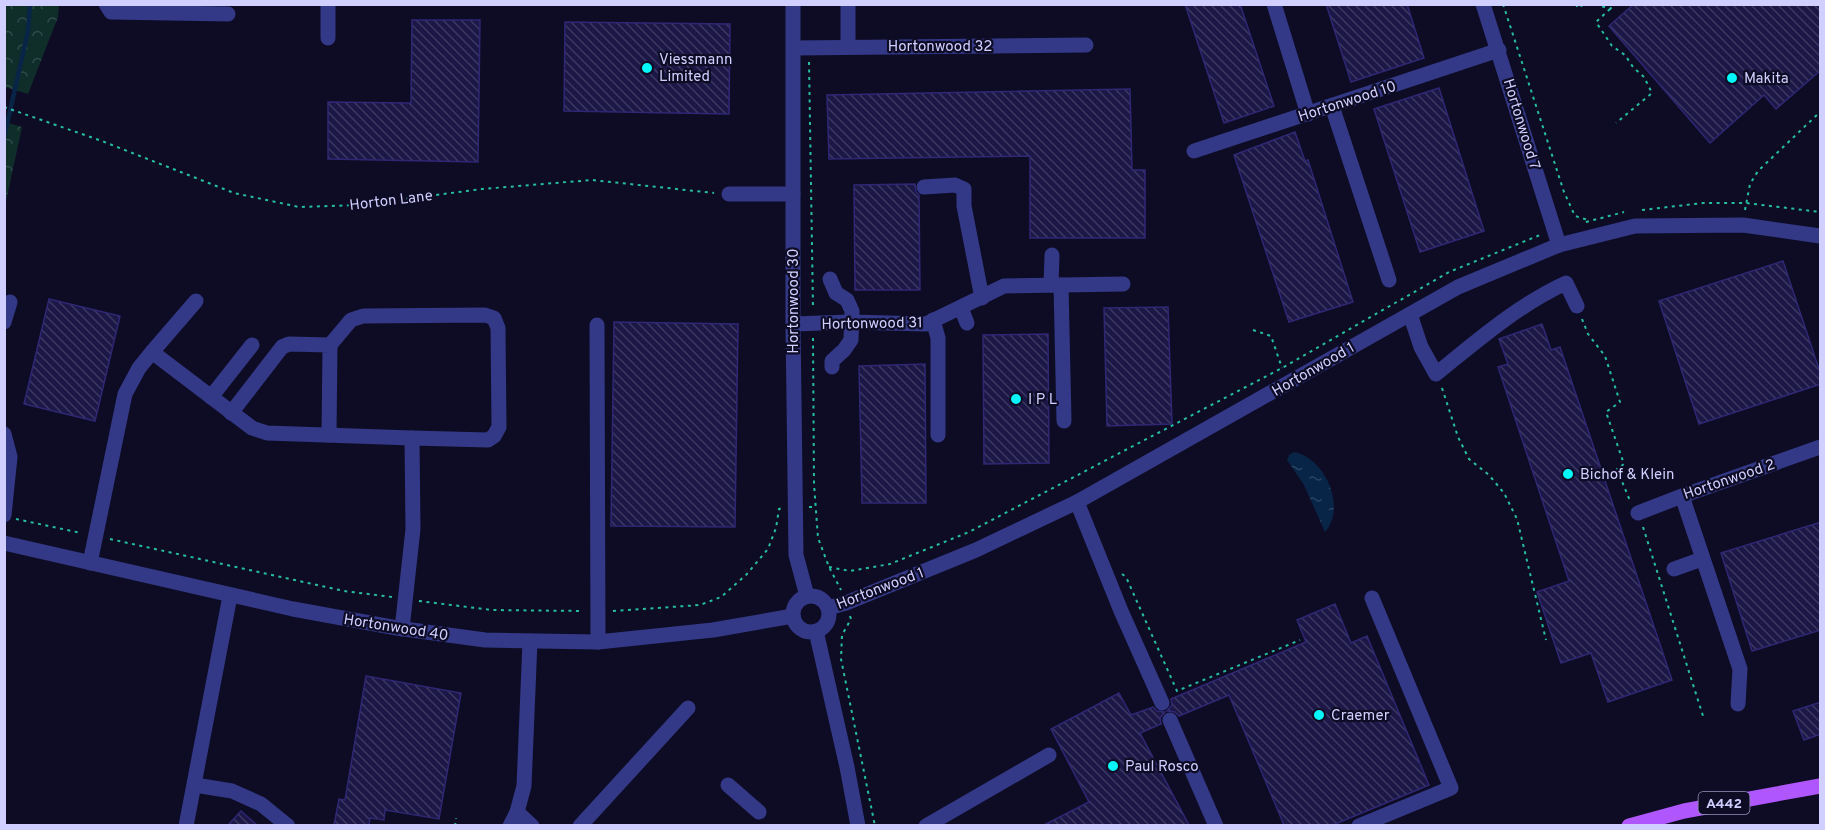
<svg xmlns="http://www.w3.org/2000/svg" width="1825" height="830" font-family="Overpass,sans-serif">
	<defs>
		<pattern id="forest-crowns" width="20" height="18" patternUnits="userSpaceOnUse" patternTransform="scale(1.5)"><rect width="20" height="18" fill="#0f2e2a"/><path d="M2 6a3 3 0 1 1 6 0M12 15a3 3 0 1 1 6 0" fill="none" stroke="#314b4a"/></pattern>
		<pattern id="water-ripples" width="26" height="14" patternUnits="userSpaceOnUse" patternTransform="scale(1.5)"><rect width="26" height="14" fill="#082547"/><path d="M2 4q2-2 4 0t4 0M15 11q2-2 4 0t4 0" fill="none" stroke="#2b4463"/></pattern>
		<pattern id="building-back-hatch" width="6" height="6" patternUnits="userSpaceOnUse" patternTransform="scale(1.5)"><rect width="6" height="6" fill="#1c1746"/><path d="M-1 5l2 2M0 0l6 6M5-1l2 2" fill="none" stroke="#3c3862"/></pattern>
	</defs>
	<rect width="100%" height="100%" fill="#0e0c24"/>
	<g fill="url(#forest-crowns)">
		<path d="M 4,5 L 59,5 L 58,17 L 28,94 L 5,87 Z"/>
		<path d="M 5,122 L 22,127 L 5,206 L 4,122 Z"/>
	</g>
	<path fill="url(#water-ripples)" d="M 1294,452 C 1325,458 1347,507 1325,532 L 1304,485 L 1287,460 L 1289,455 Z"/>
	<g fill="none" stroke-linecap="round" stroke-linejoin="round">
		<path stroke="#082547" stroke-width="4.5" d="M 4,138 L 28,31 L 30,4"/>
	</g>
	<g fill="url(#building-back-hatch)" stroke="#2f2774" stroke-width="1.5">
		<path d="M 1185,4 L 1240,4 L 1274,106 L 1224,123 Z"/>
		<path d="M 1326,4 L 1407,4 L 1424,58 L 1351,82 Z"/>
		<path d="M 1634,4 L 1821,4 L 1821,70 L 1776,109 L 1764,95 L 1710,143 L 1609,26 Z"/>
		<path d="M 412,20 L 480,20 L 478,162 L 328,159 L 328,102 L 411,103 Z"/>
		<path d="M 565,22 L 730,24 L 729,114 L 564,111 Z"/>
		<path d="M 1439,88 L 1484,231 L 1420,252 L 1374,109 Z"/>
		<path d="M 1130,89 L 1132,170 L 1145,170 L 1145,238 L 1030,238 L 1030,156 L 829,159 L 827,95 Z"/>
		<path d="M 1295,132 L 1305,161 L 1308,160 L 1353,302 L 1289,322 L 1234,155 Z"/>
		<path d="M 915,184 L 916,192 L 919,195 L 920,290 L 855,290 L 854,185 Z"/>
		<path d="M 1783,261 L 1821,375 L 1821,384 L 1699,424 L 1659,301 Z"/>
		<path d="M 49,299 L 120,316 L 95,421 L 24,404 Z"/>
		<path d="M 1168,307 L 1172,424 L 1107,426 L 1104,308 Z"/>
		<path d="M 614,322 L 738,324 L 735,527 L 611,526 Z"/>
		<path d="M 1542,324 L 1551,350 L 1560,347 L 1672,680 L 1608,702 L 1591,653 L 1561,663 L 1537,592 L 1569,581 L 1498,367 L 1508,364 L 1499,339 Z"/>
		<path d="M 1048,334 L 1049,463 L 984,464 L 983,335 Z"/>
		<path d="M 925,364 L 926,503 L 862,503 L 859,366 Z"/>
		<path d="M 1821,522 L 1821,630 L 1752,651 L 1721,553 Z"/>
		<path d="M 1335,604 L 1351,643 L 1367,636 L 1429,785 L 1333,825 L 1284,825 L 1229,695 L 1179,716 L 1175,712 L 1167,711 L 1172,705 L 1171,699 L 1306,642 L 1297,620 Z"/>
		<path d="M 366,676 L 461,693 L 439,819 L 385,810 L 384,820 L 370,818 L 369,825 L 334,825 L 339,799 L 345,800 Z"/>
		<path d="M 1119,693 L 1131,715 L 1153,707 L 1157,711 L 1165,712 L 1160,718 L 1161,724 L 1140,733 L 1189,825 L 1044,825 L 1089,802 L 1051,729 Z"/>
		<path d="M 1821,702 L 1821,734 L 1804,740 L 1793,711 Z"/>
		<path d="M 241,811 L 257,825 L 228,825 Z"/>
	</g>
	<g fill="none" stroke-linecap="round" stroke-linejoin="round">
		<g stroke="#25bda6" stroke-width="2" stroke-dasharray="3 4.5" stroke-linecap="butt">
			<path d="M 1503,4 L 1564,192 L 1575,216 L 1588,220"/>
			<path d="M 1576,4 L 1578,8 L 1584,4"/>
			<path d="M 1595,4 L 1610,9 L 1615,4"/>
			<path d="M 1610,9 L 1596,22 L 1612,46 L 1625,55 L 1633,67 L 1644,77 L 1652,93 L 1616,123"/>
			<path d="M 809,62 L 813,308"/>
			<path d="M 4,107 L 102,141 L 234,193 L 299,207 L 359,205 L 482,189 L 592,180 L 714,193"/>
			<path d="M 1642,210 L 1703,203 L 1746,203 L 1820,212"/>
			<path d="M 1745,210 L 1750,184 L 1758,171 L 1820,112"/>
			<path d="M 1586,222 L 1624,212"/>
			<path d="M 1582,319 L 1588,334 L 1605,356 L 1620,402 L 1606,412 L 1624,464 L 1617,469 L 1630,501"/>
			<path d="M 1253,330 L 1271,336 L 1282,368"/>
			<path d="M 813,338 L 814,484 L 818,538 L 829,567 L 841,590"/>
			<path d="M 1442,388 L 1458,437 L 1469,459 L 1489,475 L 1504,493 L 1517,519 L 1546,640"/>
			<path d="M 809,507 L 816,507"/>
			<path d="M 16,519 L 81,533"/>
			<path d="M 1643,527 L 1703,716"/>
			<path d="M 110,539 L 344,591 L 392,597"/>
			<path d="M 829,567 L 850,571 L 890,564 L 969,532 L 1282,368 L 1449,272 L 1540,235"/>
			<path d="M 1122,574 L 1126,577 L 1177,691 L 1300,640"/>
			<path d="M 419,601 L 492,610 L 583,611"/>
			<path d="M 613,611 L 700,605 L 721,597 L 746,575 L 768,549 L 776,528 L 779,509 L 782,508"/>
			<path d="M 850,616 L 851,619 L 842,635 L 841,659 L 875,826"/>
			<path d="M 455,826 L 456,818"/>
		</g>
		<g stroke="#333887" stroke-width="15">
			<path d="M 106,4 L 111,12 L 228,14"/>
			<path d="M 793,4 L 793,324 L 796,555 L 807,596"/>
			<path d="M 1274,4 L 1308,114"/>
			<path d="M 1483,4 L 1559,245"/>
			<path d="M 328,38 L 328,4"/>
			<path d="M 848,47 L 848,4"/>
			<path d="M 794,48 L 1086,45"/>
			<path d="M 1332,106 L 1389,280"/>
			<path d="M 1194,151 L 1499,50"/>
			<path d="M 924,187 L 955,185 L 964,189 L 964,206 L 982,298"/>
			<path d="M 729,194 L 793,194"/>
			<path d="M 830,279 L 836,293 L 847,300 L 852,311 L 851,340 L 844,350 L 832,361 L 832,367"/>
			<path d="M 1051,285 L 1052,255"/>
			<path d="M 1061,285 L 1064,421"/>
			<path d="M 961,308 L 967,323"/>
			<path d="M 1410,314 L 1421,347 L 1436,374 C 1477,341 1518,305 1566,283 L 1577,306"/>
			<path d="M 933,320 L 938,338 L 938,435"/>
			<path d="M 4,322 L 10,302"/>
			<path d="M 793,324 L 851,322 L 926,324 L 1004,286 L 1123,284"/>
			<path d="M 597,325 L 598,642"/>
			<path d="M 330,345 L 351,320 L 363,316 L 485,315 L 494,318 L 498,328 L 499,427 L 494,436 L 488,440 L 412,438 L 413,529 L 402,629"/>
			<path d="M 152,352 L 196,301"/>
			<path d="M 211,397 L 252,345"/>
			<path d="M 231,413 L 282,347 L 289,344 L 330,345 L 329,435"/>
			<path d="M 4,434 L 10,457 L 4,515"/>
			<path d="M 1682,496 L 1740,669 L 1738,704"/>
			<path d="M 1077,502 L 1121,611 L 1162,703"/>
			<path d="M 1638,513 L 1682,496 L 1820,447"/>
			<path d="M 4,543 L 293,609 L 397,628 L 485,640 L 598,642 L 713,630 L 793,616"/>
			<path d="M 90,563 L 125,394 L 139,368 L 152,352 L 252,428 L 267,433 L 412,438"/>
			<path d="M 1674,569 L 1702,559"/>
			<circle cx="811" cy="614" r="18"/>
			<path d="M 828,608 L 846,603 L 976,550 L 1077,502 L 1458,287 L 1559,245 L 1635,226 L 1743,225 L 1820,236"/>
			<path d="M 816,631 L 847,767 L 858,826"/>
			<path d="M 1170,720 L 1216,826"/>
			<path d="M 195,785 L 232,791 L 261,804 L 288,826"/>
			<path d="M 728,785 L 759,812"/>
			<path d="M 517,812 L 532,826"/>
			<path d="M 186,826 L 230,596"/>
			<path d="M 510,826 L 517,812 L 524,786 L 530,641"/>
			<path d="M 580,826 L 688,708"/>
			<path d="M 926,826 L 1049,755"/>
			<path d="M 1359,826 L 1451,788 L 1372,598"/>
		</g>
		<path stroke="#b056ff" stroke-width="15" d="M 1629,826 L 1684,811 L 1820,786"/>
	</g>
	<g fill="#00f9fa" stroke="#0e0c24" stroke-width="2">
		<circle cx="647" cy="68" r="6"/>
		<circle cx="1732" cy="78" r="6"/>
		<circle cx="1016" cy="399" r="6"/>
		<circle cx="1568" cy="474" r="6"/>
		<circle cx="1319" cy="715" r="6"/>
		<circle cx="1113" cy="766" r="6"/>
	</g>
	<g text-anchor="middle" stroke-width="4.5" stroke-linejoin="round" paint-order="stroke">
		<rect fill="#0e0c24" stroke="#9694bd" stroke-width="1.5" x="1698.5" y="792" width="51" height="22" rx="4.5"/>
		<g font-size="14" font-weight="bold" fill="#d0cfff">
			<text x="1724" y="808">A442</text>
		</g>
		<g font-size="15" fill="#d0cfff" stroke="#0e0c24">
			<text x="940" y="51">Hortonwood 32</text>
			<text transform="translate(1347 101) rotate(-18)" y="5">Hortonwood 10</text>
			<text transform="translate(1522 124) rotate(73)" y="5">Hortonwood 7</text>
			<text transform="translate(391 200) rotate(-7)" y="5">Horton Lane</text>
			<text transform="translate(793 301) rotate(-90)" y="5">Hortonwood 30</text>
			<text transform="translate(872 323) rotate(-1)" y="5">Hortonwood 31</text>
			<text transform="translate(1313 369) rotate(-30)" y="5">Hortonwood 1</text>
			<text transform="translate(1729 479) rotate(-19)" y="5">Hortonwood 2</text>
			<text transform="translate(880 588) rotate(-21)" y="5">Hortonwood 1</text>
			<text transform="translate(396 627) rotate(9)" y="5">Hortonwood 40</text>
		</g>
		<g font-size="15" fill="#d0cfff" stroke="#0e0c24" text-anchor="start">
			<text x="659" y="64">Viessmann<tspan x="659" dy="17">Limited</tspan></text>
			<text x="1744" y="83">Makita</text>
			<text x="1028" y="404">I P L</text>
			<text x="1580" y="479">Bichof &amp; Klein</text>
			<text x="1331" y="720">Craemer</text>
			<text x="1125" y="771">Paul Rosco</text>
		</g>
	</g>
	<rect width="1825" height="830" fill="none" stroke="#d0cfff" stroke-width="12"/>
</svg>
